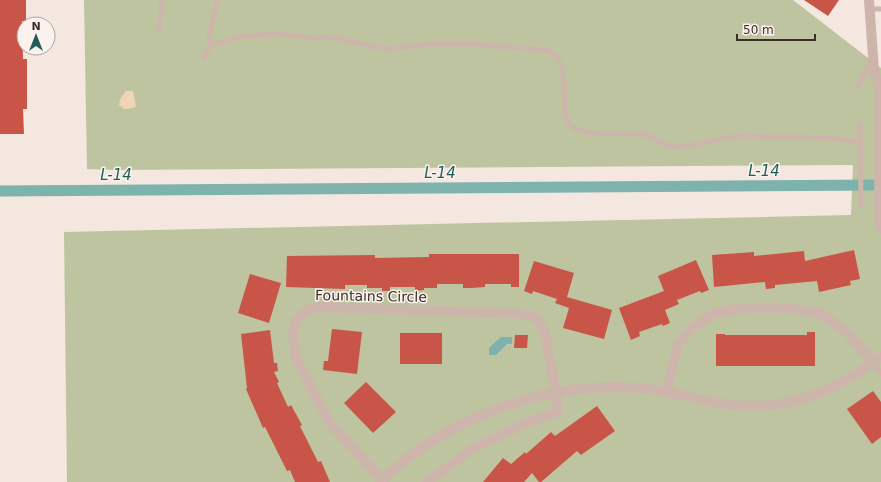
<svg xmlns="http://www.w3.org/2000/svg" width="881" height="482" font-family="'DejaVu Sans',sans-serif">
	<rect width="100%" height="100%" fill="#f4e7e0"/>
	<path fill="#bdc49f" d="M 84,0 L 793,0 L 881,68 L 881,482 L 67,482 L 64,232 L 851,215 L 853,165 L 118,170 L 87,169 Z"/>
	<path fill="#efd4b6" d="M 126,91 L 133,91 L 136,106 L 134,108 L 124,109 L 119,105 L 120,99 Z"/>
	<path fill="#7db2ad" d="M 501,337 L 512,337 L 512,344 L 507,344 L 496,355 L 489,355 L 489,348 Z"/>
	<g fill="none" stroke-linecap="round" stroke-linejoin="round">
		<path stroke="#7db2ad" stroke-width="11" d="M 0,191 L 881,185"/>
	</g>
	<g fill="#c95548">
		<path d="M 0,0 L 26,0 L 26,21 L 22,21 L 23,59 L 27,59 L 27,109 L 23,109 L 24,134 L 0,134 Z"/>
		<path d="M 804,0 L 839,0 L 828,16 Z"/>
		<path d="M 854,250 L 860,279 L 850,281 L 851,285 L 819,292 L 817,281 L 775,285 L 775,288 L 766,289 L 765,282 L 714,287 L 712,255 L 754,252 L 754,256 L 804,251 L 805,261 Z"/>
		<path d="M 429,254 L 519,254 L 519,287 L 511,287 L 511,284 L 485,284 L 485,287 L 471,288 L 463,288 L 463,284 L 437,284 L 437,288 L 424,288 L 424,290 L 415,291 L 415,287 L 390,287 L 390,291 L 382,291 L 382,288 L 367,288 L 367,285 L 345,285 L 345,289 L 286,287 L 287,256 L 375,255 L 375,258 L 429,257 Z"/>
		<path d="M 696,260 L 709,290 L 701,293 L 700,291 L 677,300 L 679,304 L 665,310 L 670,323 L 663,326 L 662,324 L 639,332 L 640,336 L 631,340 L 619,308 L 664,291 L 658,276 Z"/>
		<path d="M 534,261 L 574,273 L 567,297 L 612,310 L 604,339 L 563,328 L 569,308 L 555,303 L 557,299 L 533,291 L 532,294 L 524,291 Z"/>
		<path d="M 250,274 L 281,283 L 269,323 L 238,313 Z"/>
		<path d="M 332,329 L 362,332 L 357,374 L 323,370 L 324,361 L 328,361 Z"/>
		<path d="M 270,330 L 274,363 L 277,363 L 278,371 L 274,372 L 279,382 L 277,383 L 288,407 L 291,405 L 302,425 L 300,426 L 318,462 L 321,461 L 330,482 L 295,482 L 290,470 L 287,471 L 265,427 L 263,428 L 246,389 L 247,388 L 241,334 Z"/>
		<path d="M 807,332 L 815,332 L 815,366 L 716,366 L 716,334 L 725,334 L 725,335 L 807,335 Z"/>
		<rect x="400" y="333" width="42" height="31"/>
		<path d="M 515,335 L 528,335 L 527,348 L 514,348 Z"/>
		<path d="M 366,382 L 396,412 L 373,433 L 344,403 Z"/>
		<path d="M 873,391 L 881,402 L 881,437 L 872,444 L 847,409 Z"/>
		<path d="M 597,406 L 615,431 L 581,455 L 577,451 L 541,482 L 539,482 L 532,473 L 524,482 L 483,482 L 503,458 L 511,464 L 525,452 L 526,454 L 551,432 L 555,436 Z"/>
	</g>
	<g fill="none" stroke-linecap="round" stroke-linejoin="round">
		<g stroke="#cdb5ab" stroke-width="5">
			<path d="M 217,0 C 217,14 207,28 210,41 L 216,44 L 238,37 L 277,34 L 314,38 L 327,37 L 337,38 L 374,47 L 390,49 L 426,44 L 478,44 L 493,46 L 536,49 L 549,51 L 557,57 L 563,70 L 566,118 C 576,143 625,129 645,135 C 656,138 664,147 676,147 C 695,148 713,138 733,137 C 747,135 761,137 775,137 C 804,137 831,137 860,142"/>
			<path d="M 871,9 L 881,9"/>
			<path d="M 159,31 L 162,0"/>
			<path d="M 204,57 L 212,43"/>
			<path d="M 858,86 L 868,67 L 870,60"/>
			<path d="M 860,124 L 861,205"/>
			<path d="M 873,363 L 881,374"/>
		</g>
		<g stroke="#cdb5ab" stroke-width="10">
			<path d="M 869,0 L 874,71 L 880,89 L 879,208 L 881,229"/>
			<path d="M 667,392 L 678,344 L 693,327 L 715,313 L 745,308 L 784,308 L 820,313 L 849,334 L 873,363"/>
			<path d="M 380,482 C 450,416 542,382 637,388 C 665,390 691,398 718,403 C 780,414 833,395 881,356"/>
			<path d="M 384,482 L 330,423 L 296,359 L 293,332 L 296,320 L 307,310 L 319,307 L 523,314 L 536,317 L 545,334 L 556,392 L 558,412 L 526,423 L 474,448 L 427,482"/>
		</g>
	</g>
	<g text-anchor="middle" stroke-width="3" stroke-linejoin="round" paint-order="stroke">
		<g font-size="14" fill="#3a2d2a" stroke="#fbf2ed">
			<text transform="translate(371 296) rotate(1)" y="5">Fountains Circle</text>
		</g>
		<g font-size="15" font-style="italic" fill="#1e5e59" stroke="#fbf2ed">
			<text x="764" y="176">L-14</text>
			<text x="440" y="178">L-14</text>
			<text x="116" y="180">L-14</text>
		</g>
	</g>
	<g transform="translate(36 36)"><circle r="19" fill="#fbf2ed" stroke="#aea39f"/>
	<path d="M0-3L7 15L0 10L-7 15Z" fill="#1e5e59"/>
	<text y="-6" font-size="11" font-weight="bold" text-anchor="middle" fill="#3a2d2a">N</text>
	</g>
	<path d="M737 34v6h78v-6" fill="none" stroke="#3a2d2a" stroke-width="2"/>
	<text x="743" y="34" font-size="12" fill="#3a2d2a" stroke="#fbf2ed" stroke-width="3" paint-order="stroke">50 m</text>
</svg>
